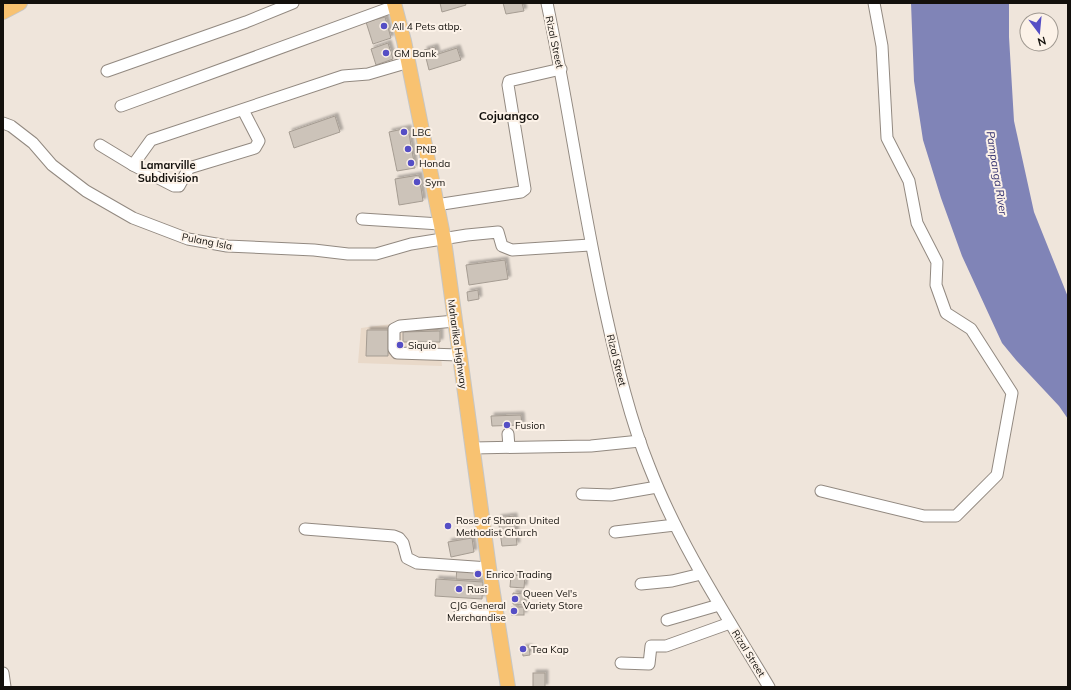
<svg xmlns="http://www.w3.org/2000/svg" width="1071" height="690" font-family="Mulish,sans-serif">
	<defs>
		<filter id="shadow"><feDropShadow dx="3" dy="-3" stdDeviation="1" flood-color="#0004"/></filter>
	</defs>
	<rect width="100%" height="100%" fill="#efe5db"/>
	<path fill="#e9d9c9" d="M 437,318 L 442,366 L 358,363 L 361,328 Z"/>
	<path fill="#8084b7" d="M 911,3 L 1009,3 L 1009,37 L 1014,121 L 1034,212 L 1068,297 L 1068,419 L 1059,406 L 1016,360 L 1002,343 L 962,256 L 941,198 L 923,140 L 914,81 Z"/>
	<g fill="#ccc3b9" stroke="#a59c92" filter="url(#shadow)">
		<path d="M 440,3 L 465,3 L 466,5 L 442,12 Z"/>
		<path d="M 503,3 L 522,3 L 524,11 L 506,14 Z"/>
		<path d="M 385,17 L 391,38 L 373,44 L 366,22 Z"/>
		<path d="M 388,43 L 393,59 L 376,65 L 371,49 Z"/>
		<path d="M 435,47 L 437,53 L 425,56 L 424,50 Z"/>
		<path d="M 457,48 L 461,60 L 429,70 L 426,58 Z"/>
		<path d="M 335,116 L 340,132 L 294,148 L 289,132 Z"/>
		<path d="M 408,128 L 415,168 L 397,171 L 389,132 Z"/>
		<path d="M 419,175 L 423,201 L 399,205 L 395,179 Z"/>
		<path d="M 505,260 L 508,279 L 469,285 L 466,265 Z"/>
		<path d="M 478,290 L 479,299 L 468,301 L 467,292 Z"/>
		<path d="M 367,330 L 388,330 L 388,356 L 366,356 Z"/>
		<path d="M 440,331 L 440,342 L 403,342 L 403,332 Z"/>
		<path d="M 521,415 L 522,425 L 492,426 L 491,416 Z"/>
		<path d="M 514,516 L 517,545 L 502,546 L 498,518 Z"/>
		<path d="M 472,538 L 474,552 L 451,557 L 448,542 Z"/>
		<path d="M 457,568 L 481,569 L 480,580 L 456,579 Z"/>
		<path d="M 511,575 L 525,576 L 524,588 L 510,587 Z"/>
		<path d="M 436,579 L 483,582 L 482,599 L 435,596 Z"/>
		<path d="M 513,593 L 525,594 L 524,605 L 513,604 Z"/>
		<rect x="512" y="607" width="12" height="8"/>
		<path d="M 529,647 L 530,655 L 523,656 L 522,648 Z"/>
		<rect x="533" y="673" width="12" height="14"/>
	</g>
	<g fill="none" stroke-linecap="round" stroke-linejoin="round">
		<g stroke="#928980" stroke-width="13">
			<g id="minor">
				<path d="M 547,3 C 569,108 583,214 607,319 C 618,368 630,419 649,466 C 679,544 726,615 769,687"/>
				<path d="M 107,71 L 246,22 L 293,3"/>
				<path d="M 121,106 L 395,6"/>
				<path d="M 3,123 L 11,126 L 33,143 L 52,165 L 86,191 L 133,218 L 188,239 L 227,246 L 314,250 L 348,254 L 376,254 L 411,244 L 467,235 L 498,232 L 502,246 L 512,250 L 590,245"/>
				<path d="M 100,145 L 133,165 L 174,186 L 179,186 L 189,168 L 255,148 L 259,141 L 243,110"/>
				<path d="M 133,165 L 151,140 L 343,76 L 368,74 L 409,62"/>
				<path d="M 436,205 L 521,192 L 525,189 L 508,85 L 509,81 L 561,69"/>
				<path d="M 362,219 L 440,224"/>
				<path d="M 455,321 L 400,326 L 394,329 L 394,349 L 397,353 L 459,355"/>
				<path d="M 508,434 L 509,447"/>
				<path d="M 473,448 L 591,446 L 640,441"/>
				<path d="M 821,491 L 924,516 L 956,516 L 997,475 L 1012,393 L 971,329 L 946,313 L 936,285 L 937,262 L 917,223 L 909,181 L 887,138 L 882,46 L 874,3"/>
				<path d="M 582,494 L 611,495 L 657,487"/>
				<path d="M 305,529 L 394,536 L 399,538 L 403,543 L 407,558 L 417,563 L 489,568"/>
				<path d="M 615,532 L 675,525"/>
				<path d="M 641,584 L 672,581 L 701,574"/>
				<path d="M 460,613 L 497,613"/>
				<path d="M 667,620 L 719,605"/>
				<path d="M 621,663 L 649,664 L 651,646 L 666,646 L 730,623"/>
				<path d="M 3,673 L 5,687"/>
			</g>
		</g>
		<g stroke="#c6c6c5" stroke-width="16">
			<g id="major">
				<path d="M 394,3 L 404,41 L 444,240 L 489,568 L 508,687"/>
				<path d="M 3,12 L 20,3"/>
			</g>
		</g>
		<use href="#minor" stroke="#fff" stroke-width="11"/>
		<use href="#major" stroke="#f8c271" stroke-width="14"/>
	</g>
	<g fill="#554ec5" stroke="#fcf2e8" stroke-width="1.5">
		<circle cx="384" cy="26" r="4"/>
		<circle cx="386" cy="53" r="4"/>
		<circle cx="404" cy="132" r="4"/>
		<circle cx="408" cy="149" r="4"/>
		<circle cx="411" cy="163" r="4"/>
		<circle cx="417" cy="182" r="4"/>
		<circle cx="400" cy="345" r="4"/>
		<circle cx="507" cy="425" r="4"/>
		<circle cx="448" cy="526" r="4"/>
		<circle cx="478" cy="574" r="4"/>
		<circle cx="459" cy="589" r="4"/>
		<circle cx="515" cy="599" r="4"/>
		<circle cx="514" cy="611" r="4"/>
		<circle cx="523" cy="649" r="4"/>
	</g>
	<g text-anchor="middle" stroke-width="4" stroke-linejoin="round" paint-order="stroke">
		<g font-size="10" fill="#13100c" stroke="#fcf2e8" text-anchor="start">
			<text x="392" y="30">All 4 Pets atbp.</text>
			<text x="394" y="57">GM Bank</text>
			<text x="412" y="136">LBC</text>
			<text x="416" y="153">PNB</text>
			<text x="419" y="167">Honda</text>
			<text x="425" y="186">Sym</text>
			<text x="408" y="349">Siquio</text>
			<text x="515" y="429">Fusion</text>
			<text x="456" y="524">Rose of Sharon United<tspan x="456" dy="12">Methodist Church</tspan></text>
			<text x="486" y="578">Enrico Trading</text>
			<text x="467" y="593">Rusi</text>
			<text x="523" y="597">Queen Vel's<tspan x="523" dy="12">Variety Store</tspan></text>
			<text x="506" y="609" text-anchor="end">CJG General<tspan x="506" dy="12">Merchandise</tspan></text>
			<text x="531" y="653">Tea Kap</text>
		</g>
		<g font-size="10" fill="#13100c" stroke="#fcf2e8">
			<text transform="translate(555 42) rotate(78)" y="4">Rizal Street</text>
			<text transform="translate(207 241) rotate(11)" y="4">Pulang Isla</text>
			<text transform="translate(458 344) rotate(82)" y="4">Maharlika Highway</text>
			<text transform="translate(617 360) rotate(76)" y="4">Rizal Street</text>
			<text transform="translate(749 653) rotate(58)" y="4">Rizal Street</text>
		</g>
		<g font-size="11" font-weight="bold" fill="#13100c" stroke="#fcf2e8">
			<text x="168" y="169">Lamarville<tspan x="168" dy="13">Subdivision</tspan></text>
		</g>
		<g font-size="11" font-style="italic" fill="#302e6d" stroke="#fcf2e8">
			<text transform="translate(997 173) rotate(81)" y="4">Pampanga River</text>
		</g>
		<g font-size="12" font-weight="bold" fill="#13100c" stroke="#fcf2e8">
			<text x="509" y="120">Cojuangco</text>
		</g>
	</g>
	<rect width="1071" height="690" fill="none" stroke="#13100c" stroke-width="8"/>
	<g transform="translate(1039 32) rotate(164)"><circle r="19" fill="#fcf2e8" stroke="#9f9890"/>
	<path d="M0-3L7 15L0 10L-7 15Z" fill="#554ec5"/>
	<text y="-6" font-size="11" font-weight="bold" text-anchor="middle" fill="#13100c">N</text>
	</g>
</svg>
